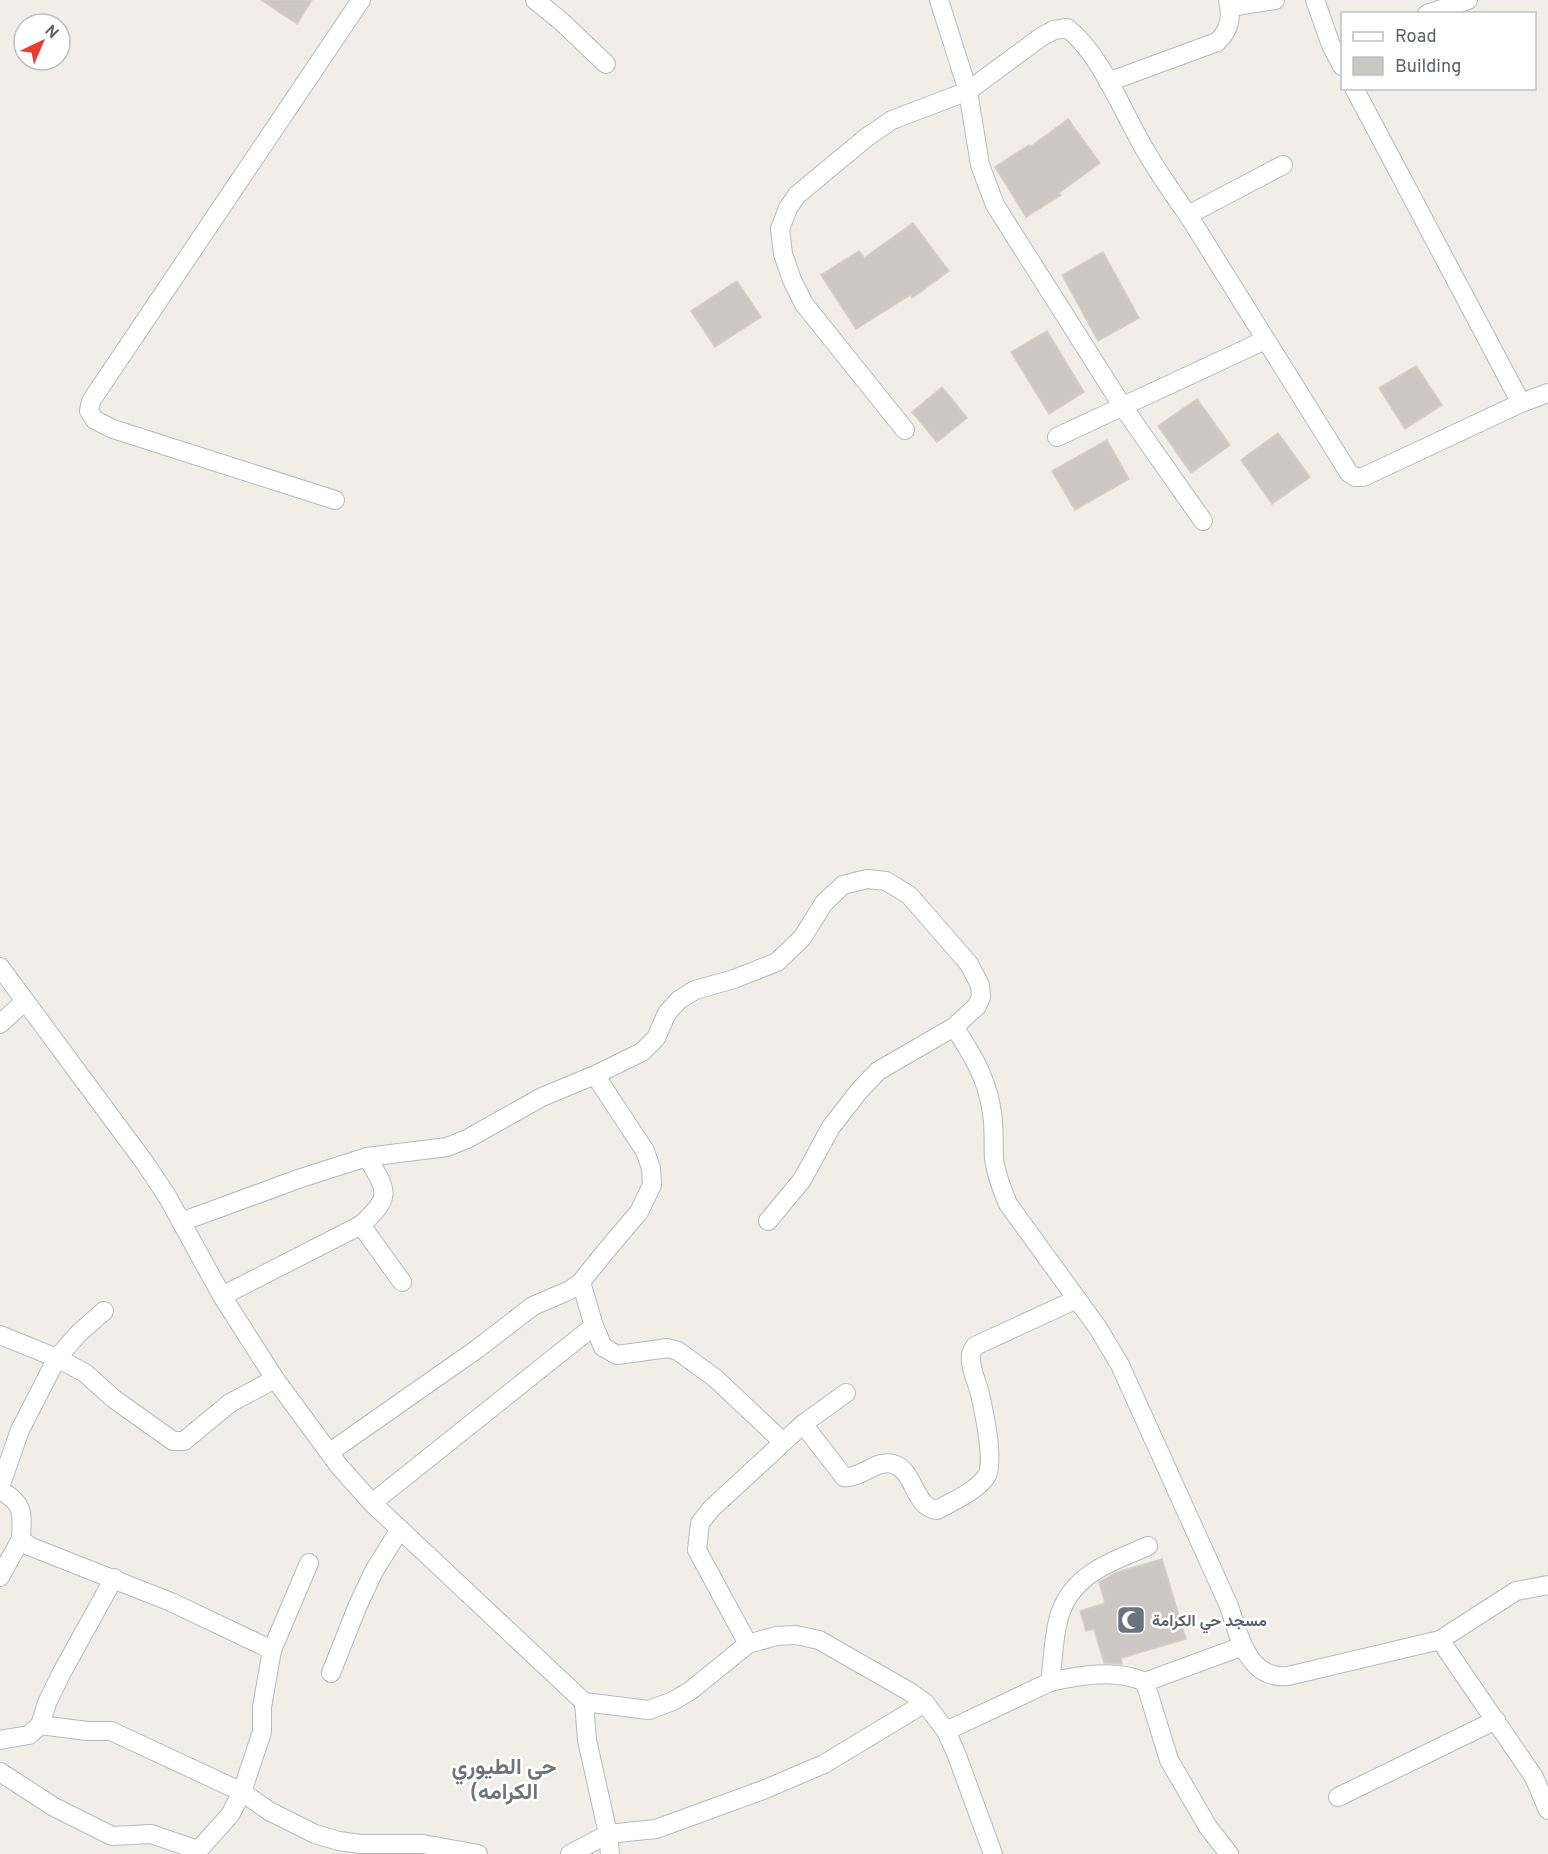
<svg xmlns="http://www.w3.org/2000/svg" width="1548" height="1854" font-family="Overpass,Vazirmatn,sans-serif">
	<rect width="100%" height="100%" fill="#f0eee6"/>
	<g fill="#ccc8c3" stroke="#d5cfc4" stroke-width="1.5">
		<path d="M 261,0 L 312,0 L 297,24 Z"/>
		<path d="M 1068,119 L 1100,163 L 1059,193 L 1061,195 L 1026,217 L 995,167 L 1029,145 L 1030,147 Z"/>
		<path d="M 913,223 L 949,271 L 912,298 L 910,295 L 856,329 L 821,275 L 859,251 L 864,258 Z"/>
		<path d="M 1103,252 L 1139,318 L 1098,341 L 1062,275 Z"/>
		<path d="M 737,281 L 761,317 L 715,347 L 691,311 Z"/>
		<path d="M 1047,331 L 1084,392 L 1049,414 L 1011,352 Z"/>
		<path d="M 1416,366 L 1442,405 L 1405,429 L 1379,388 Z"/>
		<path d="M 942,387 L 967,418 L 937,442 L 912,412 Z"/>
		<path d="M 1197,399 L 1230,445 L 1191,473 L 1158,426 Z"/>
		<path d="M 1278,433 L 1310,477 L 1272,504 L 1241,460 Z"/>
		<path d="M 1107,440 L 1129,479 L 1075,510 L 1052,471 Z"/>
		<path d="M 1162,1559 L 1186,1639 L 1121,1658 L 1122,1664 L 1104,1663 L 1094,1629 L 1086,1631 L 1080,1611 L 1105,1603 L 1099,1582 L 1117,1572 Z"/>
	</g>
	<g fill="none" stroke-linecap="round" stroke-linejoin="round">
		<g stroke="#b6b9bd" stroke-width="20">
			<g id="street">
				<path d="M 535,0 L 562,22 L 606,64"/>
				<path d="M 939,0 L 968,91 L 980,165 L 995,205 L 1123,407 L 1203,521"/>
				<path d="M 1315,0 L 1331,45 L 1342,66"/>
				<path d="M 1230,7 L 1275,0"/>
				<path d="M 1427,14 L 1468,0"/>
				<path d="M 1108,82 L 1217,42 C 1230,30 1232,17 1228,0"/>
				<path d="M 1354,88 L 1521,403"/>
				<path d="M 1188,215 L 1283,165"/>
				<path d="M 905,430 L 804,304 L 792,280 L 783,254 L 780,229 L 788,208 L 797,195 L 867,137 L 892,120 L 968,91 L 1041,37 L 1054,30 L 1067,28 C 1098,51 1121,107 1140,141 C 1154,167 1171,191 1188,215 L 1349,473 L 1355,477 L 1363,477 L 1521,403 L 1548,393"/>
				<path d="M 1057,437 L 1265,340"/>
				<path d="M 335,500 L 113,429 L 95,420 L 89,411 L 91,401 L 361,0"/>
				<path d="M 0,967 L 145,1163 L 167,1196 L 222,1296 L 275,1379 L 339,1466 L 372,1503 L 584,1702 L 649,1710 L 673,1701 L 690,1691 L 748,1644 L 776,1636 L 796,1635 L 819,1640 L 910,1692 L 925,1703 L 946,1731 L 956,1753 L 993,1854"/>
				<path d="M 0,1024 L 25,1001"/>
				<path d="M 954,1027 C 971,1052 986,1077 991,1107 C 995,1125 993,1142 994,1159 C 996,1175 1002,1189 1008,1204 L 1098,1328 L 1120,1365 L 1229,1606 C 1239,1636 1248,1680 1288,1676 L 1440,1640 L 1516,1591 L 1548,1585"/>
				<path d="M 181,1222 L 301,1178 L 367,1157 L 447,1147 L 467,1139 L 542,1097 L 595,1075 L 642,1052 L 656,1038 L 667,1013 L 679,1000 L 695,990 L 734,979 L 777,962 L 802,938 L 824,903 L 843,885 L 867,879 L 886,881 L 909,895 L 969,964 L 980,985 L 981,997 L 977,1006 L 954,1027 L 878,1071 L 859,1091 L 831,1127 L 802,1180 L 768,1221"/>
				<path d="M 361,1225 L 402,1282"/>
				<path d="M 222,1296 L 361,1225 C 393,1196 387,1191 367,1157"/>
				<path d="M 594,1326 L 603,1347 L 617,1355 L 668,1348 L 678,1351 L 715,1378 L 783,1442"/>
				<path d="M 0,1335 L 57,1358 L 85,1373 L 114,1399 L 173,1441 L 184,1441 L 230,1403 L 275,1379"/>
				<path d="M 803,1424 L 844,1477 C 861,1479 876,1459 893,1464 C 915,1470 913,1507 937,1510 C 953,1501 975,1492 986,1477 C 996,1464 983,1407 979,1390 C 976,1380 969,1365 971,1354 C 971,1353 974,1348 975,1346 L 1077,1299"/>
				<path d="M 330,1452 L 477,1349 L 533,1306 L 570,1290 L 581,1282 L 605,1252 L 639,1212 L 652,1185 L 651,1168 L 645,1151 L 595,1075"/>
				<path d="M 0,1487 L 20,1430 L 57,1358 L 79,1333 L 104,1311"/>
				<path d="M 0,1490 C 25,1504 22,1513 21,1539 L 29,1546 L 171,1602 L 272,1650"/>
				<path d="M 372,1503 L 594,1326 L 581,1282"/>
				<path d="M 0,1577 L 21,1539"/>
				<path d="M 1440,1640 L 1534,1777 L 1548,1810"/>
				<path d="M 748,1644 L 697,1550 L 700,1523 L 711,1509 L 803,1424 L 846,1393"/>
				<path d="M 331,1673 L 358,1605 L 374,1571 L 400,1529"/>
				<path d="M 1050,1682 C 1053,1662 1053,1641 1058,1621 C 1069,1575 1109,1563 1148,1546"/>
				<path d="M 1145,1682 L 1169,1760 L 1208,1827 L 1229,1854"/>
				<path d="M 584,1702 L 587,1740 L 608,1834 L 610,1854"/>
				<path d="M 40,1725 L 87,1731 L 111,1731 L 242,1792 L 269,1811 L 315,1834 L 339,1841 L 361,1844 L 423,1844 L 478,1854"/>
				<path d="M 946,1731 L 1050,1682 C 1080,1675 1116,1669 1145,1682 L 1243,1646"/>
				<path d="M 0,1740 L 29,1735 L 40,1725 L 47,1703 L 61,1674 L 114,1578"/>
				<path d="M 0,1772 L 54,1807 L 112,1836 L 151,1834 L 198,1850"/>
				<path d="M 1338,1797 L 1496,1720"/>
				<path d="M 195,1854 L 230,1815 L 242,1792 L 262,1732 L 262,1707 L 272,1650 L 309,1563"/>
				<path d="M 570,1854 L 608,1834 L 656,1829 L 763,1790 L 824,1764 L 925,1703"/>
			</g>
		</g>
		<use href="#street" stroke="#fff" stroke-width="18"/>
	</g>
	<defs>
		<g id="mosque-square" transform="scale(1.5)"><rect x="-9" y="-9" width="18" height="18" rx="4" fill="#6b7280" stroke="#fff"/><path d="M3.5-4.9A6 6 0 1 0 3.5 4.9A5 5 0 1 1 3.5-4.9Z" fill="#fff"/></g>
	</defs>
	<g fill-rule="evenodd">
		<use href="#mosque-square" x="1131" y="1620"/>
	</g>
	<g text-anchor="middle" stroke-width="5" stroke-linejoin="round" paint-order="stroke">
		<g font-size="16" font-weight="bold" fill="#5b616d" stroke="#fff" text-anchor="start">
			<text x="1152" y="1626">مسجد حي الكرامة</text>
		</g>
		<g font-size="22" font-weight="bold" fill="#6f7479" stroke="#fff">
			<text x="504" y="1774">حي الطيوري<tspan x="504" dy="25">(الكرامه</tspan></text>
		</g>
	</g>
	<rect x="1341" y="12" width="195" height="78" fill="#ffffff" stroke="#bfc0c2" stroke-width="1.5"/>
	<rect x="1353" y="32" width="30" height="9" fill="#ffffff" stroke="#bfc0c2" stroke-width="1.5"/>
	<text x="1395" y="42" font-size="18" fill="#5e6267">Road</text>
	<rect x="1353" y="57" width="30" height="18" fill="#ccc8c3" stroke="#bfc0c2" stroke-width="1.5"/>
	<text x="1395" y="72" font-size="18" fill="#5e6267">Building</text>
	<g transform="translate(42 42) rotate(44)"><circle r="28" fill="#ffffff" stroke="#bfc0c2" stroke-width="1.5"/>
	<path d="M0-4.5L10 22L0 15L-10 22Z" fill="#eb3c32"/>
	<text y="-9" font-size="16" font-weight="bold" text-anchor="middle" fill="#5e6267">N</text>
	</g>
</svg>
